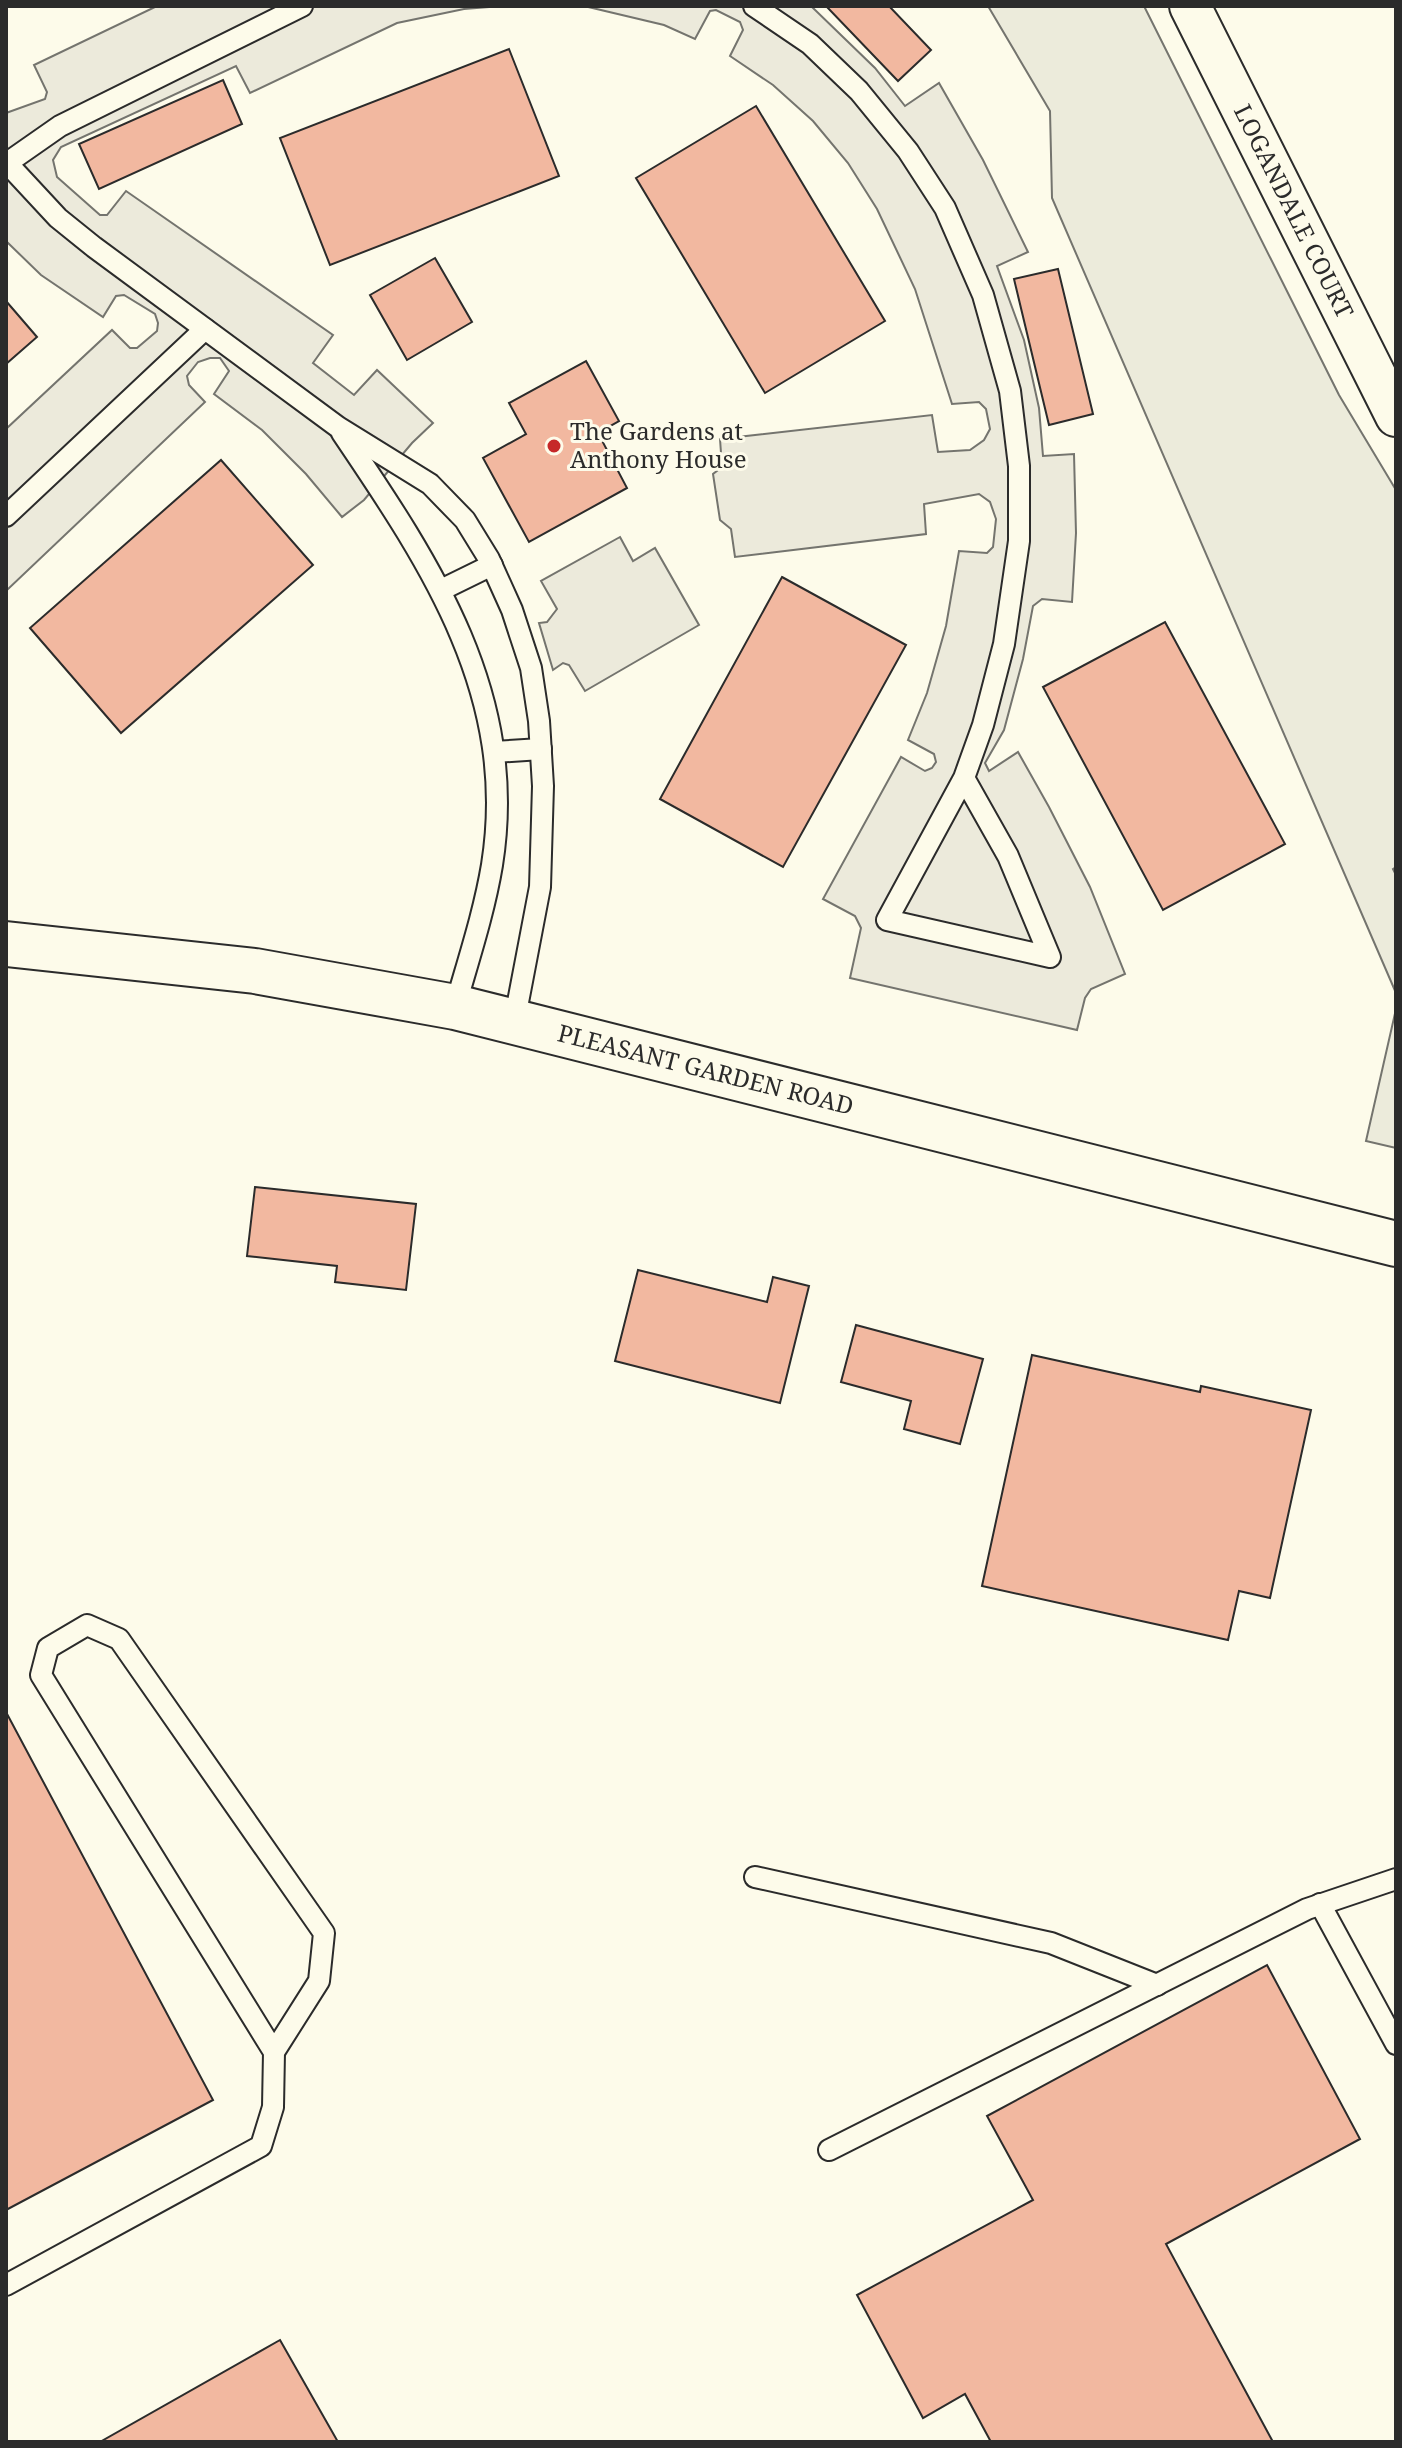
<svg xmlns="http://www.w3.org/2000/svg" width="1402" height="2448" font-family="'Noto Serif',serif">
	<rect width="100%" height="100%" fill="#fdfbea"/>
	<g fill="#ecebdb" stroke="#74746e" stroke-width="2">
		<path d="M 988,6 L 1144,6 L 1339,395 L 1396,490 L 1396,867 L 1393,869 L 1396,875 L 1396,993 L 1052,198 L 1050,111 Z"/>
		<path d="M 1396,1009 L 1396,1148 L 1366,1141 Z"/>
	</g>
	<g fill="#eceadb" stroke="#74746e" stroke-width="2">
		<path d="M 157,6 L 502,6 L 464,9 L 397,23 L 250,93 L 236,66 L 61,147 L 53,160 L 57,177 L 100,215 L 107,215 L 126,191 L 333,335 L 313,363 L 354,395 L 377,370 L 433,423 L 412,443 L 364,500 L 342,517 L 306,474 L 262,430 L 214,394 L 229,371 L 220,358 L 210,358 L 198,362 L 187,376 L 189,385 L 205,402 L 6,591 L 6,429 L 112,330 L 130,348 L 137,348 L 157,331 L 158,323 L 155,314 L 124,295 L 116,296 L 103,317 L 41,275 L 6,241 L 6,113 L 45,99 L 47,92 L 34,65 Z"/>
		<path d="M 584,6 L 811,6 L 875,68 L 905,106 L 939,83 L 983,160 L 1028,252 L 997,266 L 1024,340 L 1039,408 L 1043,456 L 1074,454 L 1076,533 L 1072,602 L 1042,599 L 1033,606 L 1023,659 L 1004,730 L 985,763 L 989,771 L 1018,752 L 1049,807 L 1090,887 L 1125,974 L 1091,989 L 1085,998 L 1077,1030 L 850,978 L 861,928 L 855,916 L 823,899 L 901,757 L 925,771 L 932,768 L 936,762 L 934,754 L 908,740 L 927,693 L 946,626 L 959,551 L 987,553 L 993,547 L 996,519 L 990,502 L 979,494 L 924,504 L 926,534 L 735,557 L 731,529 L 720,520 L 713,474 L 722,467 L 720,439 L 932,415 L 938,452 L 970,450 L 984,440 L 990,429 L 986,409 L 979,402 L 952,404 L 915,289 L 877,209 L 848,163 L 813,121 L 773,85 L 730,56 L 743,30 L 740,22 L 716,10 L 710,11 L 695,39 L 664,25 Z"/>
		<path d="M 620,537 L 633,561 L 655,548 L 699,625 L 585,691 L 569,665 L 563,663 L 553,670 L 539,623 L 547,622 L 557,609 L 541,581 Z"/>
	</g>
	<g fill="#f2b8a0" stroke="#2b2b2b" stroke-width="2">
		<path d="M 826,6 L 889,6 L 931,50 L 898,81 Z"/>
		<path d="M 509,49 L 559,176 L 330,265 L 280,138 Z"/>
		<path d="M 223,80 L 242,124 L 99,189 L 79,144 Z"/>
		<path d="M 756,106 L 885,321 L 765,393 L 636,178 Z"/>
		<path d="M 435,258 L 472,322 L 407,360 L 370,295 Z"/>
		<path d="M 1058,269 L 1093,414 L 1049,425 L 1014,279 Z"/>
		<path d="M 6,301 L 37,337 L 6,364 Z"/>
		<path d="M 586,361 L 619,421 L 598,433 L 627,488 L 529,542 L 483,458 L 526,434 L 509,403 Z"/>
		<path d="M 221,460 L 313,565 L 121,733 L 30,628 Z"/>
		<path d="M 782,577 L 906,645 L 783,867 L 660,799 Z"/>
		<path d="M 1165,622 L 1285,844 L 1163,910 L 1043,687 Z"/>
		<path d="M 255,1187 L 416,1204 L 406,1290 L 335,1282 L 337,1266 L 247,1256 Z"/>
		<path d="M 638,1270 L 767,1302 L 773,1277 L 809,1286 L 780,1403 L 615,1361 Z"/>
		<path d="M 856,1325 L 983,1359 L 960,1444 L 904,1429 L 911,1401 L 841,1382 Z"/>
		<path d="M 1032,1355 L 1200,1392 L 1201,1386 L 1311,1410 L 1270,1598 L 1239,1591 L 1228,1640 L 982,1586 Z"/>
		<path d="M 6,1712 L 213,2100 L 6,2210 Z"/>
		<path d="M 1267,1965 L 1360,2139 L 1166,2244 L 1273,2442 L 991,2442 L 965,2394 L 923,2418 L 857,2295 L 1033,2200 L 987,2116 Z"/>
		<path d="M 280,2340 L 338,2442 L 100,2442 Z"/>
	</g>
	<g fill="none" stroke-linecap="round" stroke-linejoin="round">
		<g stroke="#2b2b2b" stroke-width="24">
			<g id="lane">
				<path d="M 754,6 L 810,44 L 859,91 L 908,151 L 945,208 L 983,295 L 1010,391 L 1019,466 L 1019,541 L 1004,644 L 983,725 L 964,778 L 887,920 L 1050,957 L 1008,856 L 964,778"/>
				<path d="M 6,162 L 58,218 L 94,247 L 338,427 L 430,484 L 465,520 L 489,559 L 512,610 L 531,668 L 539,721 L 543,786 L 540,887 L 514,1023"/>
				<path d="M 7,163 L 60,126 L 302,6"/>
				<path d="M 342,433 C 432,566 519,696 492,865 C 484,913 468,961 455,1007"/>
				<path d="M 6,516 L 205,329"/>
				<path d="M 441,590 L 492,565"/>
				<path d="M 494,752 L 541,749"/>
				<path d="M 755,1877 L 1051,1943 L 1157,1985"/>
				<path d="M 1320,1904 L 1396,2044"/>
				<path d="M 829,2150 L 1307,1909 L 1396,1879"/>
				<path d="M 6,2285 L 261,2146 L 273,2107 L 274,2052 L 319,1981 L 324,1933 L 119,1639 L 87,1625 L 48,1648 L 41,1675 L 274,2052"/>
			</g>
		</g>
		<g stroke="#2b2b2b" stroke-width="44">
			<g id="street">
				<path id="s1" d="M 1190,6 L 1396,416"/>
			</g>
		</g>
		<g stroke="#2b2b2b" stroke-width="48">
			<g id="secondary">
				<path id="s2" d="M 6,944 L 255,971 L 455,1007 L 1396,1244"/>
			</g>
		</g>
		<use href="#lane" stroke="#fdfbea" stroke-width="20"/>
		<use href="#street" stroke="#fdfbea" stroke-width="40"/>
		<use href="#secondary" stroke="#fdfbea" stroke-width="44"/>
	</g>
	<circle fill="#c62828" stroke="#fdfbea" stroke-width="3" cx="554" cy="446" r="8"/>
	<g text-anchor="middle" stroke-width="6" stroke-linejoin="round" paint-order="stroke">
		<g font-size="24" fill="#2b2b2b" stroke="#fdfbea">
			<text dy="8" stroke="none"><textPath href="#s1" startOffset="230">LOGANDALE COURT</textPath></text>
			<text dy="8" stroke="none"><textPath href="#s2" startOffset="712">PLEASANT GARDEN ROAD</textPath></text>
		</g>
		<g font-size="24" fill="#2b2b2b" stroke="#fdfbea" text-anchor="start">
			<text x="570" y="440">The Gardens at<tspan x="570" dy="28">Anthony House</tspan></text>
		</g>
	</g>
	<rect width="1402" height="2448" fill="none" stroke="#2b2b2b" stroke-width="16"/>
</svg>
